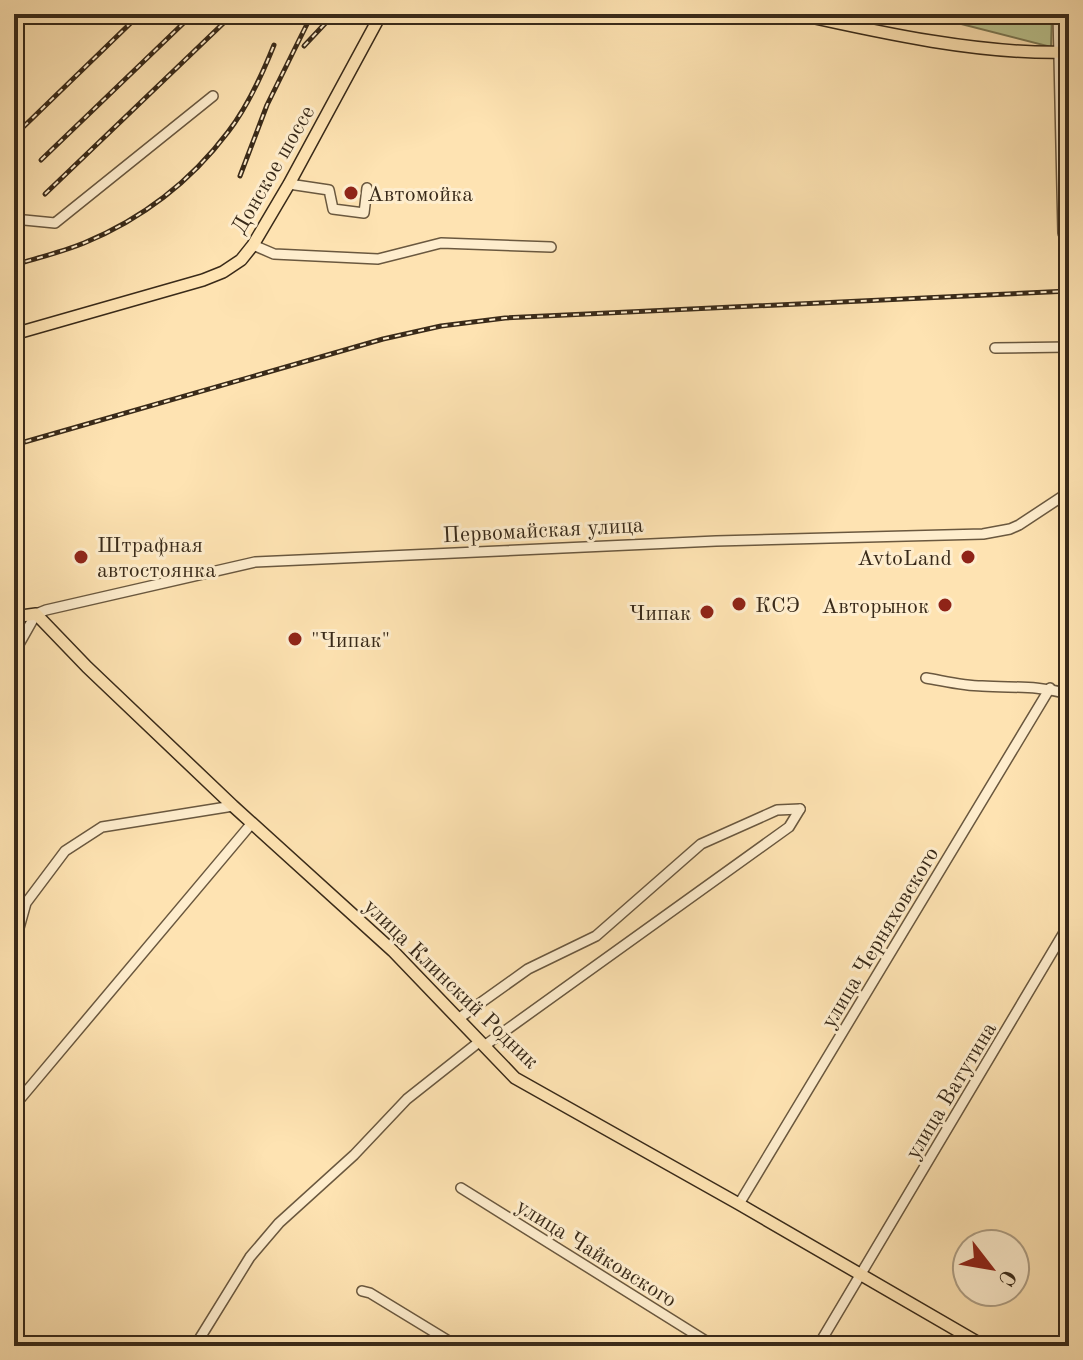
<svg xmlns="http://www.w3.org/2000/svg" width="1083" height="1360" font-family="'Old Standard TT',serif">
	<rect width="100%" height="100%" fill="#fee3b2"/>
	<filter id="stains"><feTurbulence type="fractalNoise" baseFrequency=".0025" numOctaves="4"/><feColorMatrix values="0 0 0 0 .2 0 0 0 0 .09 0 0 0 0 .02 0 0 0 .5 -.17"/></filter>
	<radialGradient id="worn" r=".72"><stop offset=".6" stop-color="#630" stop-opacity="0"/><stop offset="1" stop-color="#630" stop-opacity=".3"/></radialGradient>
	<path fill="#bbc590" stroke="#7a7854" stroke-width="2" d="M 922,14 L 1052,14 L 1051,47 Z"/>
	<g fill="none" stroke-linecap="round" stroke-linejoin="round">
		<g stroke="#6a583f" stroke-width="12">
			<g id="minor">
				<path d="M 1058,14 L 1063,233"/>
				<path d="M 289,184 L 329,190 L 333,209 L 364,213 L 367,188"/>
				<path d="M 14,219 L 55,223 L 213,96"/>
				<path d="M 253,245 L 274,254 L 378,259 L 441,243 L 551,247"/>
				<path d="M 995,348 L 1069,347"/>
				<path d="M 14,653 L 36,614 L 46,610 L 255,562 L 716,541 L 983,534 L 1010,529 L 1019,525 L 1069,492"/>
				<path d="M 926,678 C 944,681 963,686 982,686 C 1015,688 1036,685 1069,694"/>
				<path d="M 14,946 L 26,903 L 65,851 L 102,827 L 233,806"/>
				<path d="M 458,1019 L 528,969 L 596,936 L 701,844 L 777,810 L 800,809"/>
				<path d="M 484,1046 L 789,827 L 800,809"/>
				<path d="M 20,1099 L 252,823"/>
				<path d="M 461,1188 L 714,1346"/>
				<path d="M 739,1204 L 1050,688"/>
				<path d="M 362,1291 L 370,1293 L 457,1346"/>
				<path d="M 195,1346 L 250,1257 L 279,1223 L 354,1155 L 407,1099 L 479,1042"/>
				<path d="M 818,1346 L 1069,924"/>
			</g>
		</g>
		<g stroke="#392a19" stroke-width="14">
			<g id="major">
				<path d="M 797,14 C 882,33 982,55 1069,52"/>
				<path d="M 14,334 L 203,280 L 223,272 L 241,260 L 253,245 L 289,184 L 381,14"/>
				<path d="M 14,617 L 36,614 L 87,667 L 233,806 L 393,951 L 515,1078 L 739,1204 L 984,1346"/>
			</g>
		</g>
		<use href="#minor" stroke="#feedcd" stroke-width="9"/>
		<use href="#major" stroke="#fee3b2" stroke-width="11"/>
		<g stroke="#392a19" stroke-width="5">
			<g id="rail">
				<path d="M 304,46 L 334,14"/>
				<path d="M 15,135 L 140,14"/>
				<path d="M 41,160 L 193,14"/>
				<path d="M 240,176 L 267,105 L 312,14"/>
				<path d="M 45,194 L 233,14"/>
				<path d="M 14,265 C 37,258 62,252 84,243 C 142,219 191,181 228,132 C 248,106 262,75 274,45"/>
				<path d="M 14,445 L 383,339 L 441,326 L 505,318 L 1069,291"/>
			</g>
		</g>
		<use href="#rail" stroke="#feedcd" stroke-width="2" stroke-dasharray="6" stroke-linecap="butt"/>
	</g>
	<g fill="#8f2418" stroke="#feedcd" stroke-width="3">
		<circle cx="351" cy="193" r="8"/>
		<circle cx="81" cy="557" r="8"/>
		<circle cx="968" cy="557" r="8"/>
		<circle cx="739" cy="604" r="8"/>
		<circle cx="945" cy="605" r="8"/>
		<circle cx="707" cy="612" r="8"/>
		<circle cx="295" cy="639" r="8"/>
	</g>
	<g text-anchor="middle" stroke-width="6" stroke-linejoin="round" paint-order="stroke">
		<g font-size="22" fill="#392a19" stroke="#feedcd">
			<text transform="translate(272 169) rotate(-60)" y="8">Донское шоссе</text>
			<text transform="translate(543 529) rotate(-3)" y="8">Первомайская улица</text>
			<text transform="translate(879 937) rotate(-59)" y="8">улица Черняховского</text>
			<text transform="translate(452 983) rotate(44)" y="8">улица Клинский Родник</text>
			<text transform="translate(950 1090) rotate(-59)" y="8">улица Ватутина</text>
			<text transform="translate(597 1252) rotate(32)" y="8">улица Чайковского</text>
		</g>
		<g font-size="22" fill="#392a19" stroke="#feedcd" text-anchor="start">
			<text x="367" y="201">Автомойка</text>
			<text x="97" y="552">Штрафная<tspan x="97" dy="25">автостоянка</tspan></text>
			<text x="952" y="565" text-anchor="end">AvtoLand</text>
			<text x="755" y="612">КСЭ</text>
			<text x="929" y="613" text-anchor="end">Авторынок</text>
			<text x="691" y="620" text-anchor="end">Чипак</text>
			<text x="311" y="647">"Чипак"</text>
		</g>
	</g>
	<rect width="1083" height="1360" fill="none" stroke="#fee3b2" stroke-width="48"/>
	<rect x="16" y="16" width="1051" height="1328" fill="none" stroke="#392a19" stroke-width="4"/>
	<rect x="24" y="24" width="1035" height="1312" fill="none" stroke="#392a19" stroke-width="2"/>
	<g transform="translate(991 1268) rotate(121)"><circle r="38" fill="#feedcd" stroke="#af9f85" stroke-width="2"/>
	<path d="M0-6L14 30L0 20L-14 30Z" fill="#8f2418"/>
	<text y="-12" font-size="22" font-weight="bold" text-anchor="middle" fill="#392a19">С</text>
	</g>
	<rect width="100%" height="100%" filter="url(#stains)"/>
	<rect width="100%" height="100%" fill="url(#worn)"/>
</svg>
